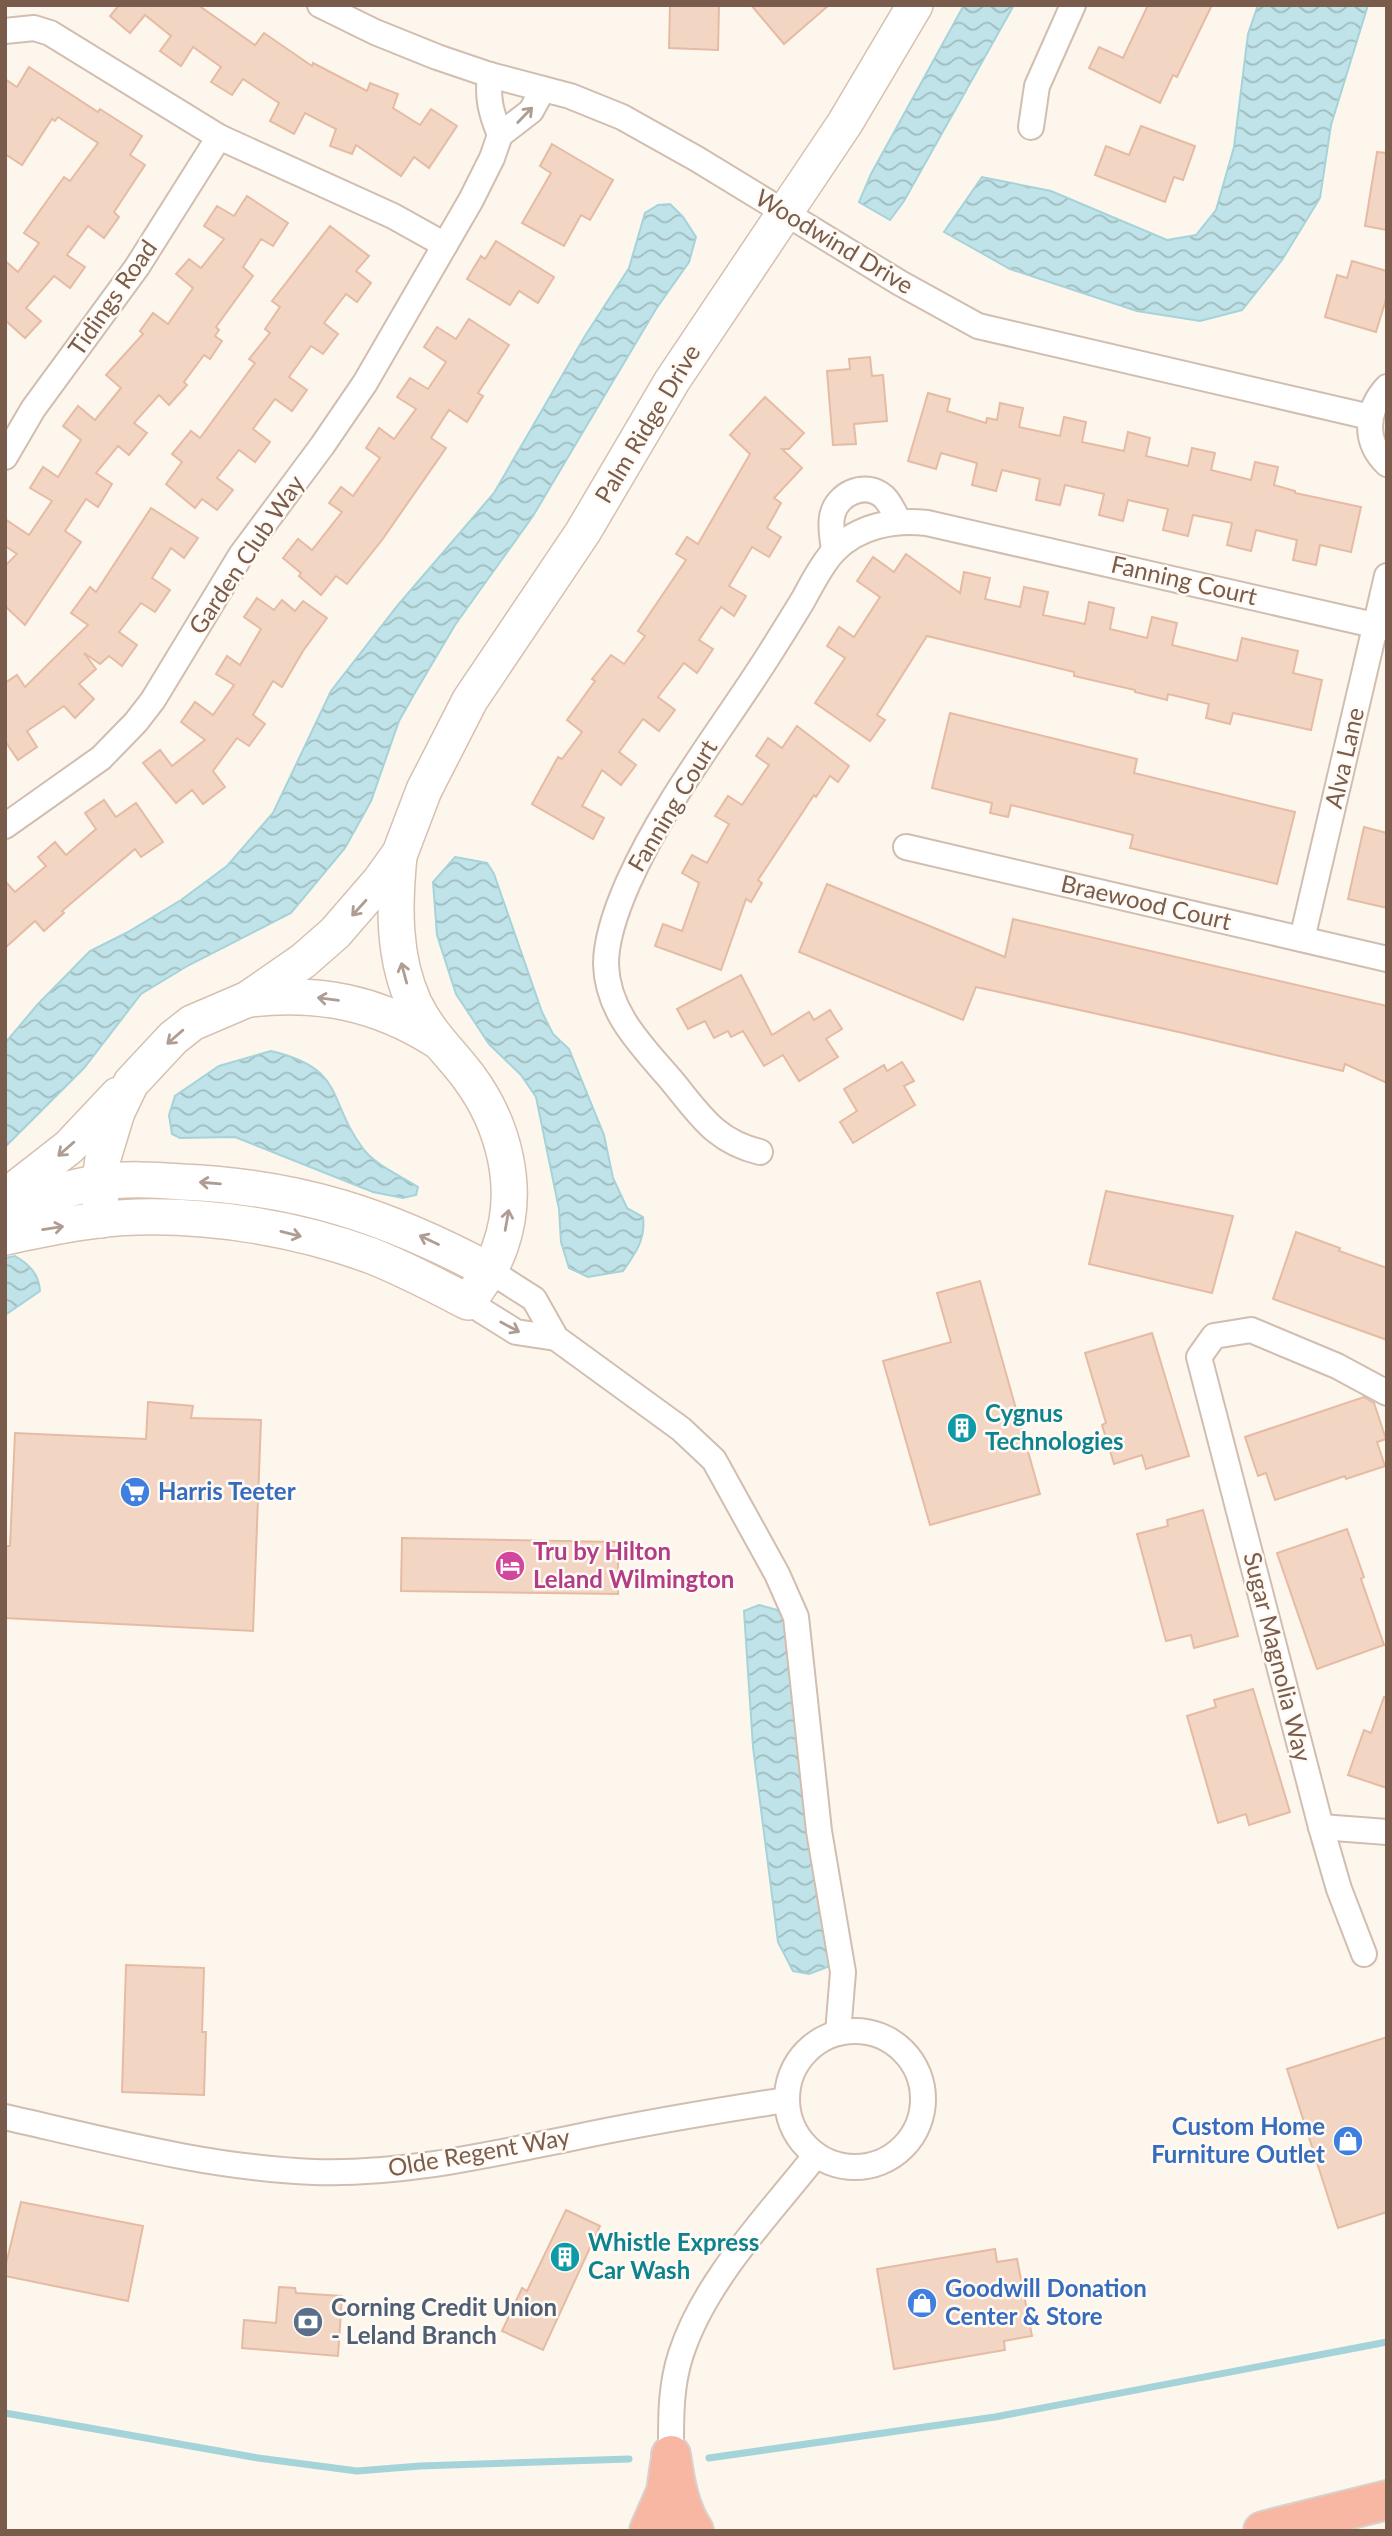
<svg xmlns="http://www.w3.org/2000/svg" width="1392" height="2536" font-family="Lato,sans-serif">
	<defs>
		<pattern id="water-waves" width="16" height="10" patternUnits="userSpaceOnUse" patternTransform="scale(1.75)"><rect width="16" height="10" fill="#bfe3e8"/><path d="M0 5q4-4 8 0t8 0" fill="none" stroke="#a0bbbe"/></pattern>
	</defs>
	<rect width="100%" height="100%" fill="#fdf6ec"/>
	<g fill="url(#water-waves)" stroke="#a5d3da" stroke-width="2">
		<path d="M 964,5 L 1014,5 L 904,201 L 890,220 L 859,202 L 871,174 Z"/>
		<path d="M 1258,5 L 1368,5 L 1331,125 L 1320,198 L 1282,260 L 1242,310 L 1200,321 L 1137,311 L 1010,269 L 944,232 L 982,177 L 1051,191 L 1167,240 L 1196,235 L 1216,210 L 1234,147 L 1248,34 Z"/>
		<path d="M 670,204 L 683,217 L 696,237 L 689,262 L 656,309 L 533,516 L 455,625 L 416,691 L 399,721 L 371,801 L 345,848 L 291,913 L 189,965 L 141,994 L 84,1068 L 5,1147 L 5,1043 L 38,1004 L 90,951 L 128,932 L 181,900 L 227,866 L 273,813 L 331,691 L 398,605 L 494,493 L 585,336 L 629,268 L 645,213 L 658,205 Z"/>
		<path d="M 455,857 L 487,863 L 494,874 L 542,1012 L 553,1034 L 569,1049 L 604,1135 L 613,1178 L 627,1208 L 643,1217 C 646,1239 635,1254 623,1271 L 588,1277 L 569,1268 L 561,1242 L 559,1209 L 536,1097 L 521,1075 L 489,1044 L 456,994 L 437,935 L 433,882 Z"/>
		<path d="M 271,1051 C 347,1069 326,1100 364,1150 C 377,1166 401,1176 418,1187 L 416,1195 L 403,1198 L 373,1192 L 235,1137 L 180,1138 L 172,1134 L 169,1115 L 175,1096 L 219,1066 Z"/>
		<path d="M 15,1256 C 29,1264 39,1274 40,1291 L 5,1315 L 5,1258 Z"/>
		<path d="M 759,1605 L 777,1610 L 790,1625 L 817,1895 L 834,1951 L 830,1966 L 809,1974 L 793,1971 L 778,1942 L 753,1747 L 744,1611 Z"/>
	</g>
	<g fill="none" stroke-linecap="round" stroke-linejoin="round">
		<g stroke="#a5d3da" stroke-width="7">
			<path d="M 5,2413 L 258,2458 L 357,2471 L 420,2466 L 629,2459"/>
			<path d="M 709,2458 L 995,2417 L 1387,2342"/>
		</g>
	</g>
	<g fill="#f3d5c3" stroke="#e6bba3" stroke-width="2">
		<path d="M 119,5 L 198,5 L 255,45 L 264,33 L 312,66 L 313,63 L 367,91 L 370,83 L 398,94 L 393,108 L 420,125 L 431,109 L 457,126 L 429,168 L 414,157 L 401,176 L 356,145 L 352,154 L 330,146 L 336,129 L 305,113 L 294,134 L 270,121 L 279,103 L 243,79 L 232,95 L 211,82 L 221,67 L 193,47 L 181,66 L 160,51 L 171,36 L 145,15 L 130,33 L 110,16 Z"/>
		<path d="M 670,5 L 719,5 L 718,50 L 669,48 Z"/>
		<path d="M 751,5 L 829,5 L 784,44 Z"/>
		<path d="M 1148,5 L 1212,5 L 1177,77 L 1173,75 L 1160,103 L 1089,68 L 1099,47 L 1123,58 Z"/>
		<path d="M 29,67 L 98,112 L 100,109 L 142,136 L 130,155 L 145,165 L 114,212 L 119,217 L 104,238 L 88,226 L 67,255 L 85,267 L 70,288 L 54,276 L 26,308 L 41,321 L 25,338 L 5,320 L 5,261 L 18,272 L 39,243 L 24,233 L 64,177 L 70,181 L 98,143 L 58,117 L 55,121 L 52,119 L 22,165 L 5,154 L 5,79 L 17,87 Z"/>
		<path d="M 1141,126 L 1195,146 L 1183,180 L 1174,177 L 1165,202 L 1095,175 L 1106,146 L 1129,155 Z"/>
		<path d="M 552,144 L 613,180 L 590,220 L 581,215 L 564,246 L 522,223 L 551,173 L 540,166 Z"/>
		<path d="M 1377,152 L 1387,153 L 1387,230 L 1365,226 Z"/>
		<path d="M 247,196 L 288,223 L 273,246 L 261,239 L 243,267 L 253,276 L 216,327 L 219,330 L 215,336 L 222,341 L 210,359 L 204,355 L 184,382 L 187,385 L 169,405 L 159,395 L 134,423 L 147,433 L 129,455 L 118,446 L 96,473 L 112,484 L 98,507 L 86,499 L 65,531 L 81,542 L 25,625 L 5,606 L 5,566 L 17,554 L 5,546 L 5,519 L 29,535 L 52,501 L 30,488 L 43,467 L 58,477 L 81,440 L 63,426 L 78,406 L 95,420 L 121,388 L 106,375 L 143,334 L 140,331 L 153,313 L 168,324 L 193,288 L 176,274 L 189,259 L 201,268 L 224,239 L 204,226 L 217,206 L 234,216 Z"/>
		<path d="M 330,226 L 369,256 L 356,271 L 371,283 L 357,302 L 346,294 L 324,323 L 338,334 L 323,354 L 311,346 L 289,377 L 307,390 L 292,411 L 275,399 L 253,429 L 270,442 L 255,462 L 239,450 L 217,478 L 233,490 L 217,510 L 202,499 L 195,508 L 166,484 L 182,462 L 172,454 L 191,431 L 200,438 L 255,363 L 249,359 L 270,333 L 265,329 L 280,307 L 272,301 Z"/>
		<path d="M 496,241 L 554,277 L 538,303 L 519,291 L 510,305 L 467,279 L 481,256 L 485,259 Z"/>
		<path d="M 1352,261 L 1387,271 L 1387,296 L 1376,332 L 1325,317 L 1337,275 L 1347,278 Z"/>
		<path d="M 469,319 L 509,345 L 478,393 L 483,396 L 467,422 L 449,410 L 431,438 L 446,448 L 382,540 L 347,584 L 336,576 L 321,595 L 299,576 L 301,573 L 283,558 L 298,539 L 312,550 L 342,512 L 329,503 L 341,487 L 353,496 L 380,458 L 366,448 L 379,428 L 394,439 L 416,409 L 397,397 L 410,378 L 428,389 L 446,362 L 424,347 L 437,327 L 456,339 Z"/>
		<path d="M 870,357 L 872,376 L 883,375 L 887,421 L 854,424 L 856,444 L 833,445 L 827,371 L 850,369 L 849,359 Z"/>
		<path d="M 928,393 L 950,399 L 947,411 L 986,423 L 987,418 L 997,420 L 1000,403 L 1023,408 L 1019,427 L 1060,436 L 1064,417 L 1086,422 L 1082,442 L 1124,451 L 1128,432 L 1150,438 L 1146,456 L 1188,466 L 1192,448 L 1215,453 L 1211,470 L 1251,480 L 1255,462 L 1278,467 L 1274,485 L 1295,491 L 1295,493 L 1361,507 L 1351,552 L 1320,545 L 1316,565 L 1293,560 L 1297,540 L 1256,530 L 1251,551 L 1227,545 L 1232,523 L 1193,515 L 1188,536 L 1163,530 L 1168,509 L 1128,500 L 1123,521 L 1099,515 L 1104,494 L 1065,485 L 1060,505 L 1036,500 L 1040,479 L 1002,470 L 996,491 L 972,485 L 977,463 L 941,453 L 936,469 L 908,461 Z"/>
		<path d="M 765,397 L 804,433 L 789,449 L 782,449 L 802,468 L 774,498 L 781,503 L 767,528 L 781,537 L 769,557 L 752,547 L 729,586 L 746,596 L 734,616 L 721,607 L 699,640 L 713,649 L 697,673 L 684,663 L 658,697 L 675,710 L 659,731 L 643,719 L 619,752 L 636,765 L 621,785 L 602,770 L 582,806 L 604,818 L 593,839 L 532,804 L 558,757 L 562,759 L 582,732 L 567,720 L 595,681 L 592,679 L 611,655 L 624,664 L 645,636 L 638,631 L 686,560 L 676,554 L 687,537 L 698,544 L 750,454 L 730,435 Z"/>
		<path d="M 151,508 L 198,538 L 184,558 L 171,548 L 152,578 L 170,590 L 155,612 L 141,603 L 119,632 L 137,645 L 122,666 L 109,656 L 100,664 L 84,653 L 96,669 L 79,684 L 94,699 L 75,718 L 64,706 L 27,731 L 37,747 L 18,760 L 5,741 L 5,683 L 17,675 L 25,687 L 88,625 L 71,613 L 90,587 L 96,592 Z"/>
		<path d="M 906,554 L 960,593 L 964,572 L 990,578 L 985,599 L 1020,607 L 1024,587 L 1048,592 L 1043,615 L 1085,624 L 1089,602 L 1114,608 L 1110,629 L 1147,638 L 1152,617 L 1177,623 L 1172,645 L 1237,661 L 1242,638 L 1298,651 L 1293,673 L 1322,680 L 1311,730 L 1233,713 L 1230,724 L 1206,718 L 1209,704 L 1168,694 L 1167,700 L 1135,692 L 1135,690 L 1074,676 L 1074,672 L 927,636 L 877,715 L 885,720 L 870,741 L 815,703 L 845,658 L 827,646 L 839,627 L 854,637 L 880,597 L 857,581 L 873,557 L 894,572 Z"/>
		<path d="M 257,598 L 274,610 L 282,600 L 295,611 L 303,601 L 327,618 L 303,651 L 282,687 L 273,681 L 253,715 L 265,724 L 249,746 L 237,738 L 213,771 L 225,787 L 203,804 L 192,790 L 176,803 L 143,763 L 160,750 L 172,766 L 205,740 L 181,722 L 195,702 L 213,715 L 234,685 L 216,674 L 227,656 L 240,665 L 261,629 L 244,617 Z"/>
		<path d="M 950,713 L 1137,759 L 1134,773 L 1295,812 L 1277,884 L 1130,848 L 1133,835 L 1011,805 L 1008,817 L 990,813 L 992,803 L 932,788 Z"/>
		<path d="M 797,726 L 849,766 L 838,782 L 830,776 L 816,797 L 814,795 L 758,880 L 762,883 L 751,902 L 746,899 L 721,970 L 655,946 L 663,924 L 682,931 L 699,883 L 682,873 L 692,855 L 707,863 L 729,824 L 715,816 L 728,796 L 742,805 L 769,765 L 756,756 L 768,738 L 782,748 Z"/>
		<path d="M 104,800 L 116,817 L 136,803 L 163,842 L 141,857 L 135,849 L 62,911 L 64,913 L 44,931 L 35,921 L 5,948 L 5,881 L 15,892 L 46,866 L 38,857 L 55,842 L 66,855 L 96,829 L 85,813 Z"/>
		<path d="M 1364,827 L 1387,833 L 1387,908 L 1348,899 Z"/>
		<path d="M 827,884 L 1005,957 L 1013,919 L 1387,1006 L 1387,1083 L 1345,1064 L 1343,1071 L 1183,1033 L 976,987 L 963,1020 L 799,952 Z"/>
		<path d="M 741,975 L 772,1035 L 809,1012 L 814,1020 L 830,1010 L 842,1029 L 826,1039 L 838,1057 L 799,1081 L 783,1055 L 764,1066 L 743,1031 L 731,1037 L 728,1031 L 714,1038 L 705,1021 L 688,1029 L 677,1009 Z"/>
		<path d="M 902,1062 L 914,1081 L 904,1086 L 915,1105 L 853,1143 L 840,1122 L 857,1111 L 844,1089 L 884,1065 L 887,1071 Z"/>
		<path d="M 1106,1191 L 1233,1216 L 1212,1293 L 1089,1264 Z"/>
		<path d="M 1296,1232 L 1340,1248 L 1339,1251 L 1387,1268 L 1387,1340 L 1273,1299 Z"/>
		<path d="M 980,1281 L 1040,1494 L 930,1525 L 883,1361 L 951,1342 L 937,1293 Z"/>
		<path d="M 1152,1333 L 1189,1456 L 1146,1469 L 1142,1455 L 1114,1464 L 1102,1425 L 1106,1423 L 1085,1353 Z"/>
		<path d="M 1364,1397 L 1374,1403 L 1386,1439 L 1377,1442 L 1385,1466 L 1346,1479 L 1345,1476 L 1275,1500 L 1266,1473 L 1258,1476 L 1245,1437 Z"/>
		<path d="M 148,1402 L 193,1406 L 191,1418 L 261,1420 L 253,1631 L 5,1618 L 5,1546 L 10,1546 L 15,1433 L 146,1439 Z"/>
		<path d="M 1203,1510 L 1238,1636 L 1194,1648 L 1191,1635 L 1166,1641 L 1137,1534 L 1168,1526 L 1167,1520 Z"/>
		<path d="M 1347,1529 L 1364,1577 L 1361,1579 L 1384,1645 L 1317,1669 L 1277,1553 Z"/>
		<path d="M 402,1538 L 618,1542 L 618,1594 L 401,1591 Z"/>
		<path d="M 1253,1689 L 1290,1812 L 1249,1825 L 1246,1814 L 1218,1823 L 1187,1716 L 1216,1707 L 1214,1700 Z"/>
		<path d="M 1384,1697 L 1387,1698 L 1387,1788 L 1348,1775 L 1364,1730 L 1371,1733 Z"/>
		<path d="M 126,1965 L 204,1968 L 202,2032 L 206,2032 L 204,2095 L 122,2092 Z"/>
		<path d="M 1387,2037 L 1387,2212 L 1338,2228 L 1287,2069 Z"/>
		<path d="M 21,2202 L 143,2226 L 128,2301 L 5,2276 L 5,2268 Z"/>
		<path d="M 566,2210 L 600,2226 L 543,2350 L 502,2331 L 522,2288 L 527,2291 Z"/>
		<path d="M 995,2249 L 997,2262 L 1017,2259 L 1032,2336 L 1004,2341 L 1005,2350 L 894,2369 L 877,2269 Z"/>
		<path d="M 279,2287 L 295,2288 L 296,2293 L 342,2296 L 338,2356 L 242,2348 L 244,2320 L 276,2323 Z"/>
	</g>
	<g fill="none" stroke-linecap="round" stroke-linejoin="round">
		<g stroke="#d1beb0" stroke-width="28">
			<g id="street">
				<path d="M 320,5 L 375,32 L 437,57 L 490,75 L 570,96 L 622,117 L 697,159 L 900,283 L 978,326 L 1370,417"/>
				<path d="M 5,31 L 34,28 L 50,33 L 219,137 L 393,216 L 445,245"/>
				<path d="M 490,75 C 487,98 491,113 500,135"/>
				<path d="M 1031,127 L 1037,86 L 1073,5"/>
				<path d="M 1387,387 C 1366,410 1363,441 1387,464"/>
				<path d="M 5,457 L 33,409 L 137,267 L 219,137"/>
				<path d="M 834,551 C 833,540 830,528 832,517 C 836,494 865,480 884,497 C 891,504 894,513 899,521"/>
				<path d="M 5,826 L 101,758 L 136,722 L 153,700 L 241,555 L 322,446 L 365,383 L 471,200 L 492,158 L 500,135 L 531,111 L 543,89"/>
				<path d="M 906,847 L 1387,959"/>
				<path d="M 1302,939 L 1387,576"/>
				<path d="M 760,1152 C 715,1141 700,1115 672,1081 C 643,1047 607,1013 606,964 C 606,937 617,908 628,883 C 664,802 719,733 767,658 C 779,639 791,620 803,600 C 812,584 821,565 834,551 C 858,526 894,519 927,523 L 1387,628"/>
				<path d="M 490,1271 L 534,1299 L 556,1338 L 681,1429 L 714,1460 L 777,1574 L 796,1617 L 819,1831 L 843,1972 L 838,2033"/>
				<path d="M 468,1302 L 516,1332 L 556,1338"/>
				<path d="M 1321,1827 L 1387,1832"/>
				<path d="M 1364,1954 L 1339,1889 L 1321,1827 L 1199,1357 L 1214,1336 L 1251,1330 L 1337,1366 L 1387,1393"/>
				<circle cx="855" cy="2099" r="68"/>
				<path d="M 5,2117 C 106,2140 210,2168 314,2172 C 402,2175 486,2155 572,2138 C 643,2123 715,2111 786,2100"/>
				<path d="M 671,2455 C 671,2421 670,2387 681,2354 C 705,2280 768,2216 816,2155"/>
			</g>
		</g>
		<g stroke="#d6c0b0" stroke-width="38">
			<g id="secondary">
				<path d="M 250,999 C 318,991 378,1003 436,1040"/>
				<path d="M 5,1197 L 69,1147 L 118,1095"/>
				<path d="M 5,1209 C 35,1198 66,1188 97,1183 C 124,1178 155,1180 182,1182 C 299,1187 387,1216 490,1271"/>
				<path d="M 101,1220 L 100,1182 L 103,1158 L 117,1112 L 131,1083 L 173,1038 L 192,1023 L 248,999 L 303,961 L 335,933 L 380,881 L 400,853 L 424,790 L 470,700 L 583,532 L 672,381 L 845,123 L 915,5"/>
				<path d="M 5,1237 C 48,1228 93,1218 137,1217 C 215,1215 299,1229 372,1256 C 405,1269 437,1286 468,1302 C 480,1285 493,1268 500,1247 C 521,1189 504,1124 468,1076 C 448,1050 429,1034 414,1003 C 393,957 394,906 399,856"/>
			</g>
		</g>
		<g stroke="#dad1cd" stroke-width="42">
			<g id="highway">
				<path d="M 671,2455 C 675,2482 679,2508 694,2531"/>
				<path d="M 649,2531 L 666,2492 L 670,2464"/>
				<path d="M 1263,2531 L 1387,2500"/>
			</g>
		</g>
		<use href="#street" stroke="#fff" stroke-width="24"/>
		<use href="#secondary" stroke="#fff" stroke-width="35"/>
		<use href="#highway" stroke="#f7b7a3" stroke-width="38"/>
	</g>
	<defs><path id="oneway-shaft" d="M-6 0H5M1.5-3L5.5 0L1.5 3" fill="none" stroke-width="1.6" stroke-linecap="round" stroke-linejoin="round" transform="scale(1.75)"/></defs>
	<g stroke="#af9d94">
		<use href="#oneway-shaft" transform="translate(525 115) rotate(-46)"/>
		<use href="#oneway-shaft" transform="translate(359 908) rotate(132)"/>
		<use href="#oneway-shaft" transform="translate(404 973) rotate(-105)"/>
		<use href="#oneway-shaft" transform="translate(328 999) rotate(-173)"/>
		<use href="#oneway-shaft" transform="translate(175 1037) rotate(139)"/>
		<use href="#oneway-shaft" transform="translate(66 1149) rotate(139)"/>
		<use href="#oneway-shaft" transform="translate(210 1183) rotate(-175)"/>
		<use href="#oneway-shaft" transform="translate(507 1220) rotate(-80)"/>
		<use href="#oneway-shaft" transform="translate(53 1228) rotate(-9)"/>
		<use href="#oneway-shaft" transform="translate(291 1234) rotate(14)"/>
		<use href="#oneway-shaft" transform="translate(429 1240) rotate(-155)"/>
		<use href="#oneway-shaft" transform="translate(510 1327) rotate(28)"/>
	</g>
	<defs>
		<g id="building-disc" transform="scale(1.575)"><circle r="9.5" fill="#0f9aa8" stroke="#fffaf3"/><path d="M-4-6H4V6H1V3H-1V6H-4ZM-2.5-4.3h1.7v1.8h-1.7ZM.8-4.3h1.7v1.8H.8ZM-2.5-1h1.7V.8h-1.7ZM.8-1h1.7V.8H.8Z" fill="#fff"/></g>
		<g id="supermarket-disc" transform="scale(1.575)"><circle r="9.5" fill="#3f7fe0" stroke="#fffaf3"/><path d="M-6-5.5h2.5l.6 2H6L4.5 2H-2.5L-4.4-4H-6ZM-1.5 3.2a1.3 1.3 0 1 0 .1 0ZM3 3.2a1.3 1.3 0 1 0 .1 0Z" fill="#fff"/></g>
		<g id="hotel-disc" transform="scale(1.575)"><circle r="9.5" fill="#d1479c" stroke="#fffaf3"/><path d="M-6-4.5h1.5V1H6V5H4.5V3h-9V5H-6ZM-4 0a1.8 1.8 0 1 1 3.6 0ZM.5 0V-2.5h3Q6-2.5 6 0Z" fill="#fff"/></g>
		<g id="shop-disc" transform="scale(1.575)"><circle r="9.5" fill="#3f7fe0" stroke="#fffaf3"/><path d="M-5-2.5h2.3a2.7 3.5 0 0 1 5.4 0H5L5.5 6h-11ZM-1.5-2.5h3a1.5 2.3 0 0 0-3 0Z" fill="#fff"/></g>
		<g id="bank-disc" transform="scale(1.575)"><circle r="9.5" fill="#5c6f8a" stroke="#fffaf3"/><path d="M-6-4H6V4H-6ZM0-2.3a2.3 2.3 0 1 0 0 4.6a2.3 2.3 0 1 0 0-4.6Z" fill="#fff"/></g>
	</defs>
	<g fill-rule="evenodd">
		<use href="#building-disc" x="962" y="1428"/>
		<use href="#supermarket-disc" x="135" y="1492"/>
		<use href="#hotel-disc" x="510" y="1566"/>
		<use href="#shop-disc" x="1348" y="2141"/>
		<use href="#building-disc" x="565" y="2257"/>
		<use href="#shop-disc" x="922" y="2303"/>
		<use href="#bank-disc" x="308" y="2322"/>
	</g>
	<g text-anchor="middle" stroke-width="5" stroke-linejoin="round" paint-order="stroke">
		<g font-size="24" fill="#7a5c4d" stroke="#fffaf3">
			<text transform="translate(834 242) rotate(31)" y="8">Woodwind Drive</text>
			<text transform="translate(113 298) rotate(-55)" y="8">Tidings Road</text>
			<text transform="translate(648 424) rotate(-59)" y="8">Palm Ridge Drive</text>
			<text transform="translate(247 555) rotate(-56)" y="8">Garden Club Way</text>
			<text transform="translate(1184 581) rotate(13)" y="8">Fanning Court</text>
			<text transform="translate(1345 758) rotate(-77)" y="8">Alva Lane</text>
			<text transform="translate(673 806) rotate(-59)" y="8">Fanning Court</text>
			<text transform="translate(1146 903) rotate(13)" y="8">Braewood Court</text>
			<text transform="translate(1277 1657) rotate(76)" y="8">Sugar Magnolia Way</text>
			<text transform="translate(479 2153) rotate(-10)" y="8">Olde Regent Way</text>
		</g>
		<g font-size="24" font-weight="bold" fill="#0d838f" stroke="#fffaf3" text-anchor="start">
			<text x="985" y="1422">Cygnus<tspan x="985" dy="28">Technologies</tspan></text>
			<text x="588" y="2251">Whistle Express<tspan x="588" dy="28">Car Wash</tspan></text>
		</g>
		<g font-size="24" font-weight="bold" fill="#366cbe" stroke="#fffaf3" text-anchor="start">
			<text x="158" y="1500">Harris Teeter</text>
			<text x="1325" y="2135" text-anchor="end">Custom Home<tspan x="1325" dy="28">Furniture Outlet</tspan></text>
			<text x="945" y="2297">Goodwill Donation<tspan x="945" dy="28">Center &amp; Store</tspan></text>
		</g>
		<g font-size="24" font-weight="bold" fill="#b23c85" stroke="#fffaf3" text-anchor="start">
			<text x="533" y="1560">Tru by Hilton<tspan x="533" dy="28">Leland Wilmington</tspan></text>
		</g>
		<g font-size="24" font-weight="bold" fill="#4e5e75" stroke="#fffaf3" text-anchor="start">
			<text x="331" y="2316">Corning Credit Union<tspan x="331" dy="28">- Leland Branch</tspan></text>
		</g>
	</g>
	<rect width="1392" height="2536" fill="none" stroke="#7a5c4d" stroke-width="14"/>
</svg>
